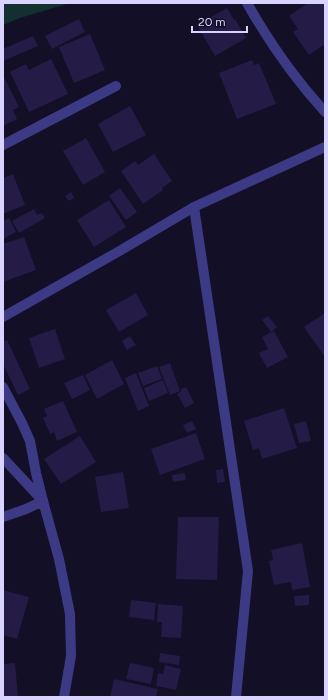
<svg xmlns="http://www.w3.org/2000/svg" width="328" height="700" font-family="Figtree,sans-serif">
	<rect width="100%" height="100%" fill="#130f26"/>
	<path fill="#12302f" d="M 3,3 L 70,3 L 20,18 L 3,25 Z"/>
	<g fill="#241b47">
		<path d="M 308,3 L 325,3 L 325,44 L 309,55 L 293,32 L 298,29 L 289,16 Z"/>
		<path d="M 227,8 L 234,20 L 235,19 L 246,38 L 215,56 L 197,25 Z"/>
		<path d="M 79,19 L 85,32 L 52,49 L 45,36 Z"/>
		<path d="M 90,34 L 105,70 L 74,83 L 59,47 Z"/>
		<path d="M 33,36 L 38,46 L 3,61 L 3,49 Z"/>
		<path d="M 51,59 L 68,94 L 29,112 L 10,72 L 26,64 L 29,70 Z"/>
		<path d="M 252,60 L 254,65 L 259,63 L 276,104 L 237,119 L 219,73 Z"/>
		<path d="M 3,75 L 19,107 L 13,110 L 17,119 L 3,126 Z"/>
		<path d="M 130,106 L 146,135 L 113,152 L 98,124 Z"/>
		<path d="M 86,138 L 105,172 L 83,185 L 63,151 Z"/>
		<path d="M 154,154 L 172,181 L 162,188 L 163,190 L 143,204 L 121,171 L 135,161 L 138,165 Z"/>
		<path d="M 13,174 L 25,205 L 3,214 L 3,178 Z"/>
		<path d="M 120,188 L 137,212 L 126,220 L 109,196 Z"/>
		<path d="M 71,192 L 74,198 L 69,201 L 65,196 Z"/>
		<path d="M 109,200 L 126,227 L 94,247 L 77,220 Z"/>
		<path d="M 34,209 L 37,215 L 42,213 L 45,218 L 19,233 L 12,221 Z"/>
		<path d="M 9,218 L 16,232 L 3,239 L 3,221 Z"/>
		<path d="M 24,237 L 36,270 L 3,282 L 3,244 Z"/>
		<path d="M 136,293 L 148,315 L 119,332 L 106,310 Z"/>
		<path d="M 325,313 L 325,357 L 304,327 Z"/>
		<path d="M 268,316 L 277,327 L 271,332 L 262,320 Z"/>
		<path d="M 55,329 L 65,359 L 39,368 L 29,338 Z"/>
		<path d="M 274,331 L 288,357 L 267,368 L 259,353 L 268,349 L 262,337 Z"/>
		<path d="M 130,336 L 136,345 L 127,350 L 122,341 Z"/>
		<path d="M 7,340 L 30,389 L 18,395 L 3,364 L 3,342 Z"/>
		<path d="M 112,360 L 124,384 L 97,399 L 85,375 Z"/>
		<path d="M 170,363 L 180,391 L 170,395 L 159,367 Z"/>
		<path d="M 157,366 L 162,379 L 143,386 L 138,373 Z"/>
		<path d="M 136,373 L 149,406 L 138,411 L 125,378 Z"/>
		<path d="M 83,375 L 90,390 L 72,399 L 64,383 Z"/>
		<path d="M 163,380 L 168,393 L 149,401 L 144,388 Z"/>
		<path d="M 186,387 L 194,403 L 185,408 L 177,394 L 183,390 L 182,391 L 181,389 Z"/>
		<path d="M 63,401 L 77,432 L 57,441 L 54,432 L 50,434 L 43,418 L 47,416 L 44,409 Z"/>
		<path d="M 284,408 L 297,448 L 262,459 L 259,448 L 253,450 L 244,421 Z"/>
		<path d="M 192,421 L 196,429 L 187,433 L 183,425 Z"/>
		<path d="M 306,421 L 311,441 L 299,443 L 294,424 Z"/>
		<path d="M 196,433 L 205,459 L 160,475 L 151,449 Z"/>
		<path d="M 80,436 L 96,462 L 61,484 L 44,459 Z"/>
		<path d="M 223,469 L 225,482 L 217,483 L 216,470 Z"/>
		<path d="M 123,472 L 129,508 L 101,512 L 95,477 Z"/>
		<path d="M 185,473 L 186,480 L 173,482 L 172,475 Z"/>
		<path d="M 178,517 L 219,517 L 217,580 L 176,579 Z"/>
		<path d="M 302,543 L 310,587 L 292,590 L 291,582 L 274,585 L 269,561 L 273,560 L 271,550 Z"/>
		<path d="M 3,590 L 29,597 L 17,639 L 3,635 Z"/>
		<path d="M 309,595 L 309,605 L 295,606 L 294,596 Z"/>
		<path d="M 131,600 L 156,603 L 154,620 L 129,617 Z"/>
		<path d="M 158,604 L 183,606 L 181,638 L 161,637 L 162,622 L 157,622 Z"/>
		<path d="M 160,653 L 180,656 L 179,665 L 159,662 Z"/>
		<path d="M 15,663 L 18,697 L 3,697 L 3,664 Z"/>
		<path d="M 130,663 L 154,668 L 151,684 L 126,679 Z"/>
		<path d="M 165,665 L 181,669 L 176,690 L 156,686 L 158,673 L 163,674 Z"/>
		<path d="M 114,679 L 158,689 L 156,697 L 110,697 Z"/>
	</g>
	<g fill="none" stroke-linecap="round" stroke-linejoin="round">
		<g stroke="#3d3a85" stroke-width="10">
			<path d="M 247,3 C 269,42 295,79 325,112"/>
			<path d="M 3,145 L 116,86"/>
			<path d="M 194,207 L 248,571 L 236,697"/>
			<path d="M 3,317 L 116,253 L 194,207 L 325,147"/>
			<path d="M 3,387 L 22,423 L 30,441 L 36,473 L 43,501 L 3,458"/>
			<path d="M 3,517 L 26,509 L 43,501 L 59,559 L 70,614 L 71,656 L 64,697"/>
		</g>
	</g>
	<rect width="328" height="700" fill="none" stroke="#d9d4ff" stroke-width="8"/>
	<path d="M192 26v6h55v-6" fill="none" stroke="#d9d4ff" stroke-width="2"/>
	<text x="198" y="26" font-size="12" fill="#d9d4ff" stroke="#130f26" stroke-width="3" paint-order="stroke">20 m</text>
</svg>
